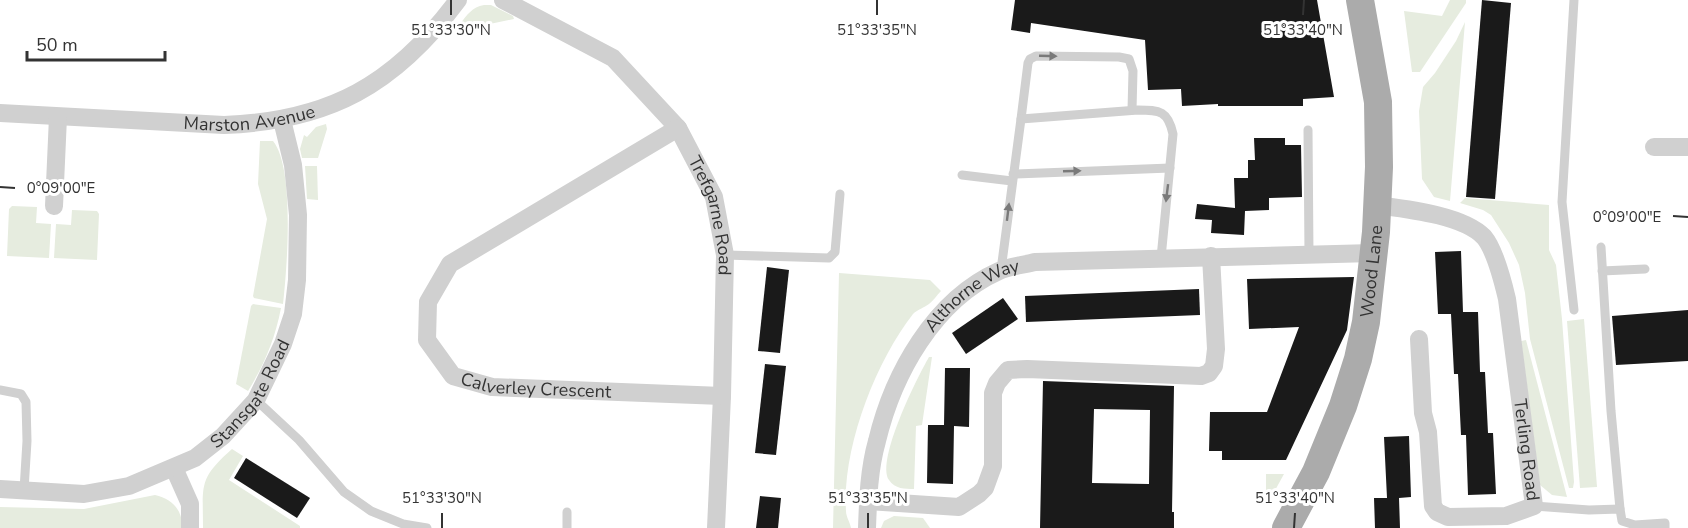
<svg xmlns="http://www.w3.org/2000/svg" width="1688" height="528" font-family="'Nunito Sans',sans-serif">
	<rect width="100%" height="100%" fill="#fff"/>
	<g fill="#e6ecdf">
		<path d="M 1450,0 L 1466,0 L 1466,3 L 1420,72 L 1412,72 L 1404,11 L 1442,16 Z"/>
		<path d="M 484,5 L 491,5 L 513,16 L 514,19 L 461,30 L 460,24 C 467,15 472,7 484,5 Z"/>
		<path d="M 1465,22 L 1450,201 L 1434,197 L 1422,179 L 1419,111 L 1423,87 L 1435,73 L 1456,41 Z"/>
		<path d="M 326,124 L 327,129 L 318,158 L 302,158 L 300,149 L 304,135 L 307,137 L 316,127 Z"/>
		<path d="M 260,141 L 273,141 C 295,168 287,269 283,304 L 254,298 L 253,296 L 267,219 L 258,184 Z"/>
		<path d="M 305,166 L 317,166 L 318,200 L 307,199 Z"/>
		<path d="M 1465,198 L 1549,205 L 1549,250 L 1556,265 L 1562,319 L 1574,482 L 1573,488 L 1569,488 L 1530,339 L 1525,293 L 1519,265 L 1509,243 L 1491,215 L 1483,210 L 1460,203 Z"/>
		<path d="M 12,206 L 37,207 L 36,223 L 51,224 L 49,258 L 7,256 L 9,209 Z"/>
		<path d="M 72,210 L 97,211 L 99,214 L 97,260 L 54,258 L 56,224 L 71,225 Z"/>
		<path d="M 839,273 L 930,280 L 941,291 C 937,295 933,301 929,304 C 924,308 918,309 913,314 C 875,363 842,448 846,511 C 846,517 850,522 851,528 L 833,528 Z"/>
		<path d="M 253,304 L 281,308 C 275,339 264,365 248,391 L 236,384 L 251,306 Z"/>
		<path d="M 1584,319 L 1597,487 L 1580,488 L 1567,321 Z"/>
		<path d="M 1526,340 L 1567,497 L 1552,495 L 1540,485 L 1521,341 Z"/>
		<path d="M 929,357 L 932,357 L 922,425 L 916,426 L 914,489 C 905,489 895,489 889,480 C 876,460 917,378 929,357 Z"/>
		<path d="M 232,449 L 243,456 L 229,480 L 300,526 L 300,528 L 203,528 C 203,485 198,479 232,449 Z"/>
		<path d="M 1266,474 L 1284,474 L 1267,505 L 1266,504 Z"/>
		<path d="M 155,495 C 172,499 183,510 182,528 L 0,528 L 0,507 L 84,509 Z"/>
		<path d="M 894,516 L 923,518 L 930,528 L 881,528 L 884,521 Z"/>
	</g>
	<g fill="#1a1a1a" fill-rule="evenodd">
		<path d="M 1015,0 L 1317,0 L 1334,97 L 1303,99 L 1303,106 L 1218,106 L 1218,104 L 1182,106 L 1181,89 L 1148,90 L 1145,40 L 1031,23 L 1030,33 L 1011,30 Z"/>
		<path d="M 1482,0 L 1511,3 L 1495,199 L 1466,197 Z"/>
		<path d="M 1254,138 L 1285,138 L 1285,145 L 1301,145 L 1302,197 L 1269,198 L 1269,210 L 1245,211 L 1244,235 L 1211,233 L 1212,220 L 1195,219 L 1197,204 L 1235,208 L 1234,178 L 1248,178 L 1248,160 L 1255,160 Z"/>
		<path d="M 1461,251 L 1463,312 L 1478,312 L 1480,372 L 1485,372 L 1488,433 L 1493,433 L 1496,494 L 1468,495 L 1466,435 L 1461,435 L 1458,374 L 1454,374 L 1451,314 L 1438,314 L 1435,252 Z"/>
		<path d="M 767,267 L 789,270 L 780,353 L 758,351 Z"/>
		<path d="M 1354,277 L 1347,330 L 1286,460 L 1222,460 L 1222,451 L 1209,451 L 1210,412 L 1267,412 L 1299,327 L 1249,329 L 1247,279 Z"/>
		<path d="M 1199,289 L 1200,315 L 1026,322 L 1025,296 Z"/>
		<path d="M 1003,298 L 1018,319 L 966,354 L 952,333 Z"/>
		<path d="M 1688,310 L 1688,361 L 1616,365 L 1612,316 Z"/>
		<path d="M 765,364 L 786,366 L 776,455 L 755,453 Z"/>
		<path d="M 945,368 L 970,368 L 969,427 L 954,426 L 953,484 L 927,483 L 928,425 L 944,425 Z"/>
		<path d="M 1043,381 L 1174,386 L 1172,512 L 1174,512 L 1174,528 L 1040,528 ZM 1094,409 L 1150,410 L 1149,484 L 1092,483 Z"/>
		<path d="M 1409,436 L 1411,497 L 1399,498 L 1400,528 L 1375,528 L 1374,498 L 1387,498 L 1384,437 Z"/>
		<path d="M 246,458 L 310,498 L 297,518 L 234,478 Z"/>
		<path d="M 760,496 L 781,498 L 778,528 L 756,528 Z"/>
	</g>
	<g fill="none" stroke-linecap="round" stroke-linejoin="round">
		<g stroke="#d0d0d0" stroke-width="9">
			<path d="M 1021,119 L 1028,63 L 1030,59 L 1036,56 L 1119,57 L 1129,59 L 1133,71 L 1132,110"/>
			<path d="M 1308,130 L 1309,255"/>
			<path d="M 1013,174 L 1170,168"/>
			<path d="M 962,175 L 1012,181"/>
			<path d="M 1601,247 L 1611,411 L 1620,509"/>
			<path d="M 725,255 L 829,258 L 835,252 L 840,194"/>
			<path d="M 1001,270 L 1021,119 L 1138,110 C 1160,110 1168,111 1173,134 L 1161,258"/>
			<path d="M 1602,271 L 1645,269"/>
			<path d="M 1574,310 L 1562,202 L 1574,0"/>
			<path d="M 0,390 L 21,394 L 26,402 L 27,441 L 24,490"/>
			<path d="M 256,400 L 299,440 L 344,492 L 371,511 L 403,524 L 427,528"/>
			<path d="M 1534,506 L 1589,510 L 1620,509 L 1622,521 L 1635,525 L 1665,523 L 1665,528"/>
			<path d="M 567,528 L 567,512"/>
		</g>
		<g stroke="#d0d0d0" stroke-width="18">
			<path id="s1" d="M 503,0 L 613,58 L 678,128 L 714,197 L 725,255 L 722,396 L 716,528"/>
			<path id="s2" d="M 0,113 L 224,125 C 329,121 395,85 458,0"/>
			<path id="s3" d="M 678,128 L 450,264 L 428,302 L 427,340 L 453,376 L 492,387 L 722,396"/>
			<path d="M 1654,147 L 1688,147"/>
			<path id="s4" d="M 1377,205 C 1406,209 1463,215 1484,237 C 1495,250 1503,282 1507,299 L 1534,506 L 1506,516 L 1448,517 L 1437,512 L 1433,506 L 1428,432 L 1423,413 L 1419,339"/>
			<path d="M 54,206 L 58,117"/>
			<path d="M 174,468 L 190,504 L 190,528"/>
			<path id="s5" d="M 0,489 L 84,494 L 129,486 L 195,458 L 223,436 L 256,400 L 283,344 L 293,314 L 297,280 L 298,215 L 293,165 L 282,120"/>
			<path d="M 868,501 L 959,507 L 979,494 L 985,488 L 993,466 L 993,393 L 997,383 L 1008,370 L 1027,369 L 1201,376 L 1209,373 L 1214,366 L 1216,349 L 1211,256"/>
			<path id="s6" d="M 867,528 C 868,499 869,469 877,441 C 893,374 934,300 999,271 C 1010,266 1024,265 1035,262 L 1373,253"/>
		</g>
		<path stroke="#ababab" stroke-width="28" id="s7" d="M 1286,528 L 1316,472 L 1343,406 L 1358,359 L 1366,322 L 1376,232 L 1379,167 L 1378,102 L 1360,0"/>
	</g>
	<defs><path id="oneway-solid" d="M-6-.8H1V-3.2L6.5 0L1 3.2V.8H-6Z" transform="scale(1.5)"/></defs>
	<g fill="#7a7a7a">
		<use href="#oneway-solid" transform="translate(1048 56) rotate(2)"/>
		<use href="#oneway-solid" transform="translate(1072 171) rotate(-2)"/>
		<use href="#oneway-solid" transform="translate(1167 193) rotate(97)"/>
		<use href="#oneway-solid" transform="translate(1008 212) rotate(-83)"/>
	</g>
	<path fill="none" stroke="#333" stroke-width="2" d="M 451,15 L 451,0M 877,15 L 877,0M 1303,15 L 1304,0M 0,187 L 15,188M 1673,216 L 1688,217M 442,528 L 442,513M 868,528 L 868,513M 1294,528 L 1295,513"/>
	<g text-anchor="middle" stroke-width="6" stroke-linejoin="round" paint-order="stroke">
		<g font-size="18" fill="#333" stroke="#fff">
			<text dy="6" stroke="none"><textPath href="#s2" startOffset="250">Marston Avenue</textPath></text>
			<text dy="6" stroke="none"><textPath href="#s1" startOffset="315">Trefgarne Road</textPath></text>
			<text dy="6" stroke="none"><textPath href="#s7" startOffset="273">Wood Lane</textPath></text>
			<text dy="6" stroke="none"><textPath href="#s6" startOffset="268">Althorne Way</textPath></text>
			<text dy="6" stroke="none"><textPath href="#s3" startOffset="476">Calverley Crescent</textPath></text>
			<text dy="6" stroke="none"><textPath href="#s5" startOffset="288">Stansgate Road</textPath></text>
			<text dy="6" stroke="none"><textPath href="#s4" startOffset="332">Terling Road</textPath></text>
		</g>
	</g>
	<g font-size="15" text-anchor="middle" fill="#333" stroke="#fff" stroke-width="6" stroke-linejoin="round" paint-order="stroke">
		<text x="451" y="35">51°33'30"N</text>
		<text x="877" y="35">51°33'35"N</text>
		<text x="1303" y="35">51°33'40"N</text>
		<text x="61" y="193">0°09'00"E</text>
		<text x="1627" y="222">0°09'00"E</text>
		<text x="442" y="503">51°33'30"N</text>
		<text x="868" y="503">51°33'35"N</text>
		<text x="1295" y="503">51°33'40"N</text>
	</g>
	<path d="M27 51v9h138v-9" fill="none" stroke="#333333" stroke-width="3"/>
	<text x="36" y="51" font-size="18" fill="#333333" stroke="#ffffff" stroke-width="4.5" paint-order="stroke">50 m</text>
</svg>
